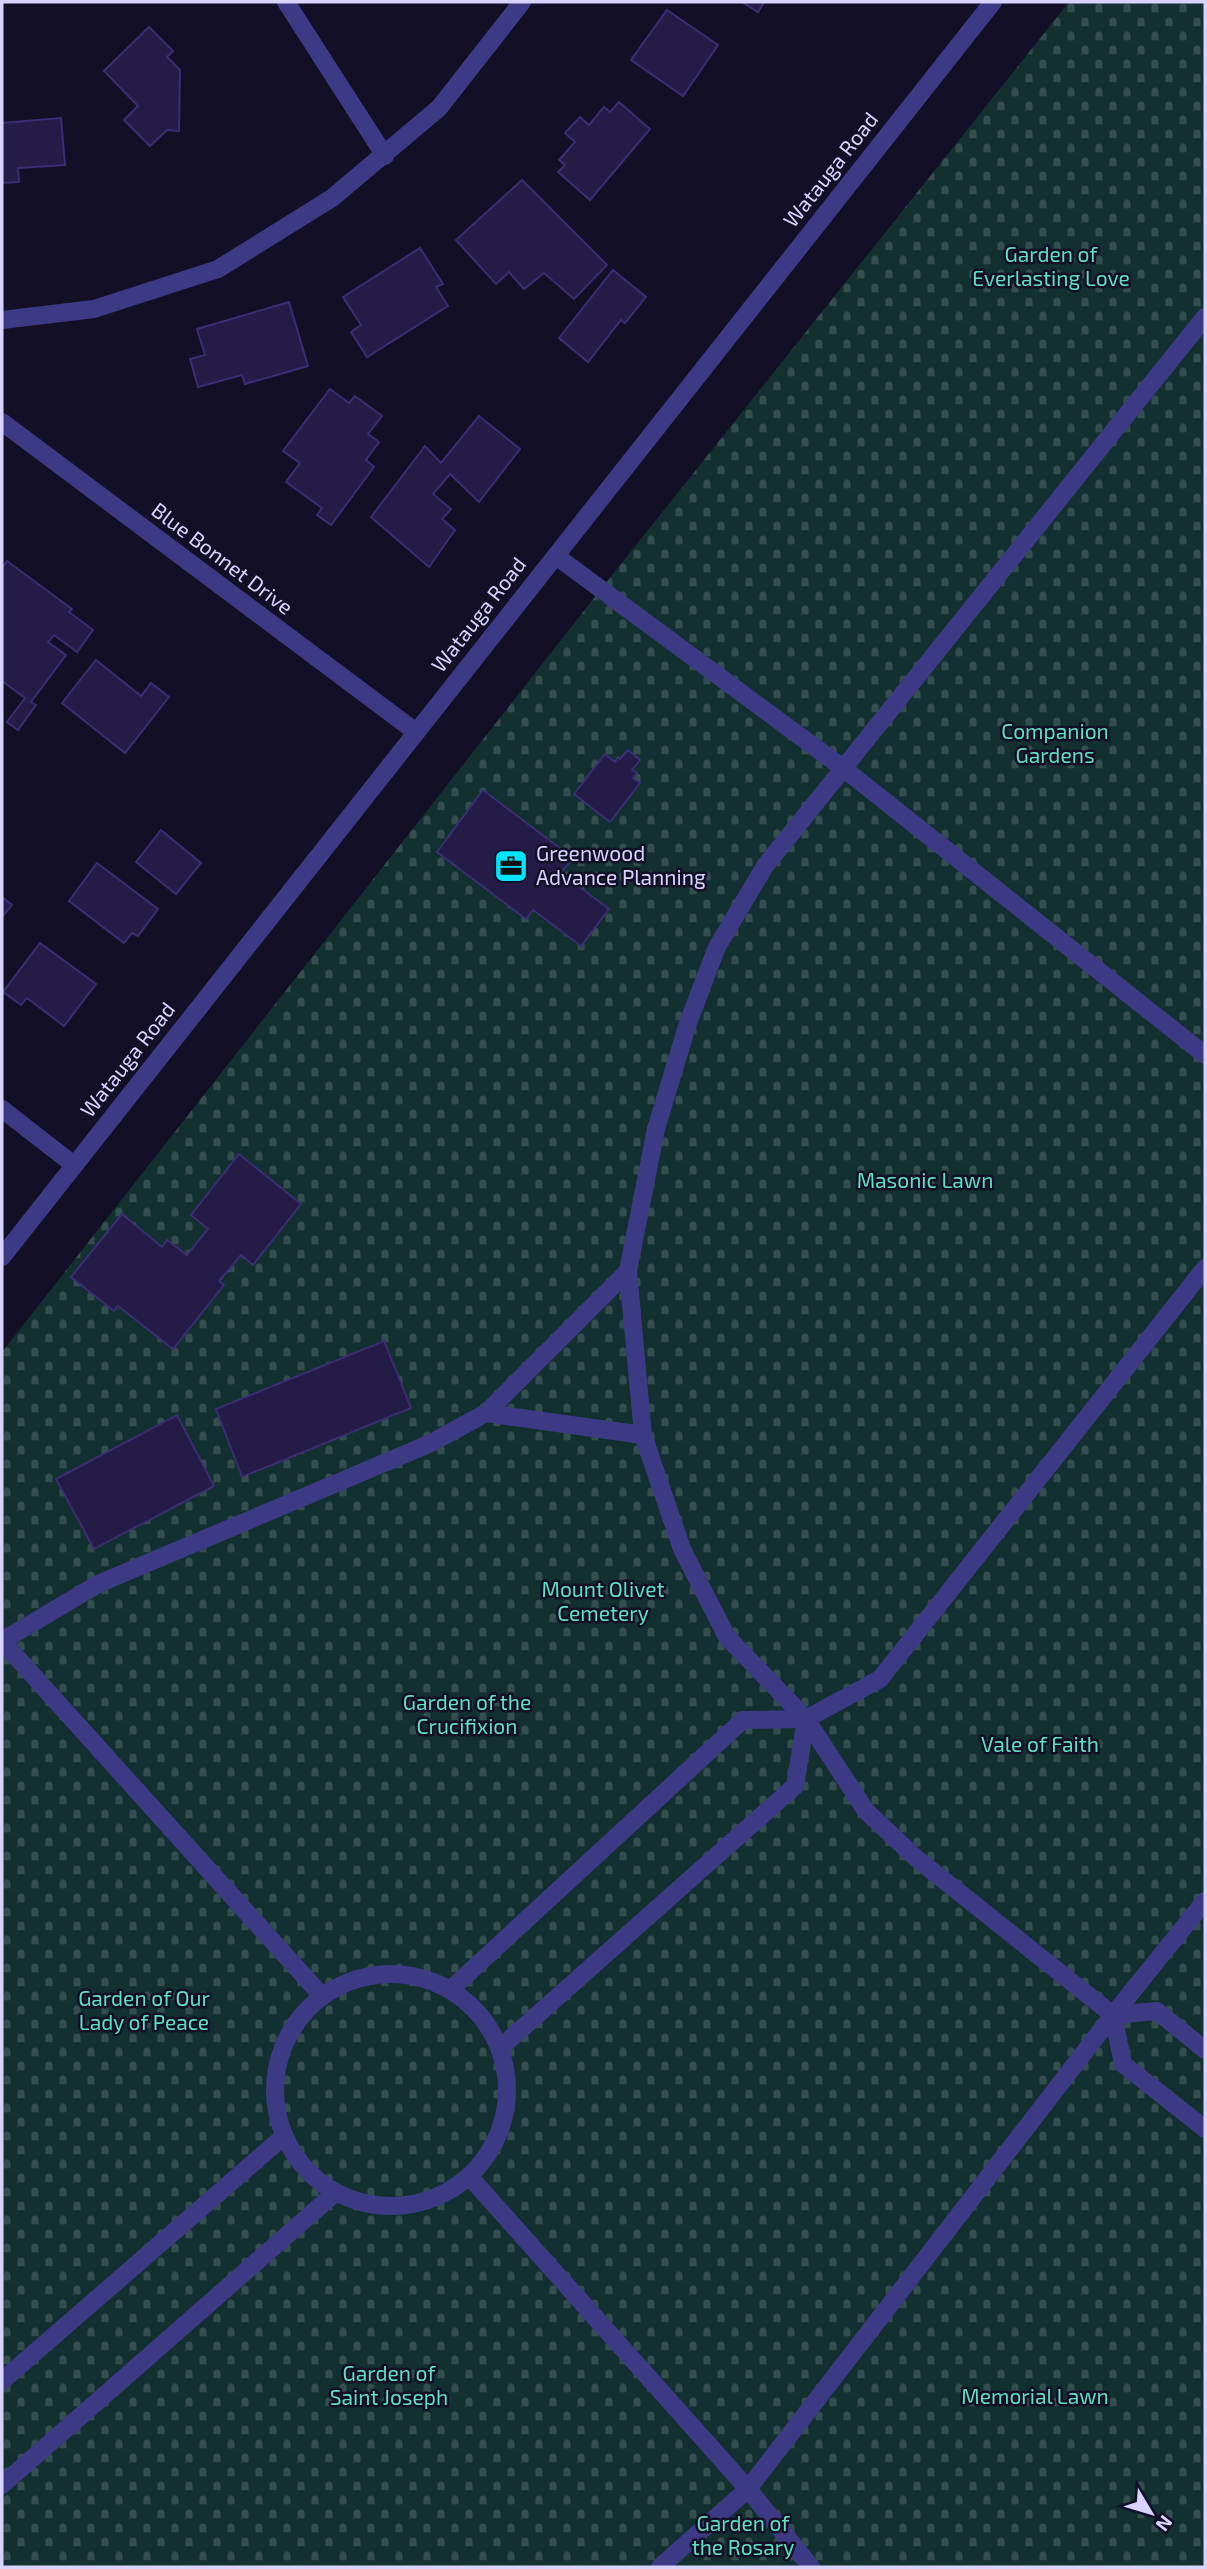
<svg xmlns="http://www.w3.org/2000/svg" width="1207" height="2569" font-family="'Exo 2',sans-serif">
	<defs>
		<pattern id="cemetery-stones" width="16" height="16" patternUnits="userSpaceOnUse" patternTransform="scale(1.75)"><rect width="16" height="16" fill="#12302f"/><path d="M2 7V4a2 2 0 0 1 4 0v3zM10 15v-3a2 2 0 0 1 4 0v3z" fill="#344d4e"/></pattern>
	</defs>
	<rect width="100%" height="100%" fill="#130f26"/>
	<path fill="url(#cemetery-stones)" d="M 1069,2 L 1205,2 L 1205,2567 L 2,2567 L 2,1352 L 601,589 Z"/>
	<g fill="#241b47" stroke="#3b2d73" stroke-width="2">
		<path d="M 742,2 L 764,2 L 758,12 Z"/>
		<path d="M 667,10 L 718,45 L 683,96 L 631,60 Z"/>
		<path d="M 149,27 L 173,51 L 167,57 L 180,70 L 179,131 L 167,130 L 150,146 L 124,120 L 138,106 L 104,71 Z"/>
		<path d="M 619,102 L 650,129 L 590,200 L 558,172 L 565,165 L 559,160 L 575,142 L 565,133 L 580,117 L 589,125 L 604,107 L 610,112 Z"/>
		<path d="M 61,118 L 65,165 L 18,168 L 19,182 L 2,183 L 2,123 Z"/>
		<path d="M 522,180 L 607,265 L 574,299 L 544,273 L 524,289 L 509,272 L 496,284 L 456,240 Z"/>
		<path d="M 420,248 L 443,284 L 436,287 L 448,306 L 367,357 L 351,332 L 361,325 L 343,297 Z"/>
		<path d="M 613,270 L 646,297 L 625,323 L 621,320 L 588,362 L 559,338 Z"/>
		<path d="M 289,302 L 308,366 L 245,384 L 242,375 L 198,387 L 190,359 L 205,355 L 197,329 Z"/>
		<path d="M 330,389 L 349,403 L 355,396 L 382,416 L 368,434 L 379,442 L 366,460 L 374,467 L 331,525 L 317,515 L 322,508 L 286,482 L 300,463 L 283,451 Z"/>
		<path d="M 479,416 L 520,449 L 479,502 L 450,474 L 433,494 L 451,509 L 442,519 L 455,530 L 429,567 L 371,517 L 425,446 L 441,463 Z"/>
		<path d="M 7,561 L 72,609 L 69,612 L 93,630 L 77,652 L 54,635 L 48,642 L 66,655 L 31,702 L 36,705 L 18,730 L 7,722 L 25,698 L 2,681 L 2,568 Z"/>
		<path d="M 96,660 L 141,696 L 151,683 L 169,697 L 125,753 L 62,703 Z"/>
		<path d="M 628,750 L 640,760 L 632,770 L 637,773 L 633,778 L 640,783 L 610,822 L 574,794 L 605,754 L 615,762 L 618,757 L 620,759 Z"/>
		<path d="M 483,790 L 573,858 L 561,873 L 609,909 L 581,946 L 533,910 L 526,919 L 437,852 Z"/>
		<path d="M 161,830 L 201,863 L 176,894 L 136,862 Z"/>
		<path d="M 97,863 L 158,909 L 138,936 L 132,933 L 124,943 L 69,901 Z"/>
		<path d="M 2,897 L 12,905 L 2,917 Z"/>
		<path d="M 40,943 L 96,984 L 64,1026 L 27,998 L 21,1005 L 3,992 Z"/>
		<path d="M 239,1154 L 301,1204 L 253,1265 L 241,1255 L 219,1281 L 224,1285 L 173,1349 L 118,1306 L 114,1311 L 71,1277 L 122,1214 L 162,1247 L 167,1240 L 187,1255 L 208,1229 L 191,1215 Z"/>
		<path d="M 384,1341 L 411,1408 L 242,1477 L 216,1409 Z"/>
		<path d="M 177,1415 L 214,1486 L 94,1549 L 56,1479 Z"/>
	</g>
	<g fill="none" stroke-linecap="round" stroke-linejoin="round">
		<g stroke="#3d3a85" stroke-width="18">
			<path d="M 286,2 L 385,156"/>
			<path d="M 2,320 L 94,309 L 218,269 L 332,198 L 439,108 L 522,2"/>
			<path d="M 2,422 L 416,732"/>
			<path d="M 556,556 L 843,768 L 1205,1055"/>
			<path d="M 2,1109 L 74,1165"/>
			<path d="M 2,1257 L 993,2"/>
			<path d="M 628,1271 L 643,1435 L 682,1549 L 727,1637 L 806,1719 L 866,1811 L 916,1858 L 1113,2015 L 1123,2064 L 1205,2129"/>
			<path d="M 486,1413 L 643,1435"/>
			<path d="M 2,1641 L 98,1584 L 429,1444 L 486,1413 L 628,1271 L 656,1129 L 688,1023 L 717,947 L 765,866 L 1205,317"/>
			<path d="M 2,1641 L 322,1996"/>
			<circle cx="391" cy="2090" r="116"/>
			<path d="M 451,1989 L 743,1720 L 806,1719 L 880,1679 L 1205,1268"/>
			<path d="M 1113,2015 L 1157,2011 L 1205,2050"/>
			<path d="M 500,2048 L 795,1786 L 806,1719"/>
			<path d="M 469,2176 L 748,2489 L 811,2567"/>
			<path d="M 2,2381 L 283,2137"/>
			<path d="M 2,2485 L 335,2193"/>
			<path d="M 660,2567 L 748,2489 L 1113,2015 L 1205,1901"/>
		</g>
	</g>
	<defs>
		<g id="office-square" transform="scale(1.75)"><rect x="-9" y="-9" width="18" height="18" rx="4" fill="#00e5ff" stroke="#130f26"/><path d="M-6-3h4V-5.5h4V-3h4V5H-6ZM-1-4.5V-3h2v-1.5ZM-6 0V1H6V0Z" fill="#111"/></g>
	</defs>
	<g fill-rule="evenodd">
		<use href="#office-square" x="511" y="866"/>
	</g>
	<g text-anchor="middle" stroke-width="5" stroke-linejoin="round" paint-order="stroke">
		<g font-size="21" fill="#d9d4ff" stroke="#130f26">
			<text transform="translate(831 170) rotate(-52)" y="7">Watauga Road</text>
			<text transform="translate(222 559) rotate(37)" y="7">Blue Bonnet Drive</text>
			<text transform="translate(479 615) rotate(-52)" y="7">Watauga Road</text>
			<text transform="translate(128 1060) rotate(-52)" y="7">Watauga Road</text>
		</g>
		<g font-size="21" fill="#5fe0c0" stroke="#130f26">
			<text x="1051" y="262">Garden of<tspan x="1051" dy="24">Everlasting Love</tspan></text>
			<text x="1055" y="739">Companion<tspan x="1055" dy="24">Gardens</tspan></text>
			<text x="925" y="1188">Masonic Lawn</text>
			<text x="603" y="1597">Mount Olivet<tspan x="603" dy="24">Cemetery</tspan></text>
			<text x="467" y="1710">Garden of the<tspan x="467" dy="24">Crucifixion</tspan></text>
			<text x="1040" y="1752">Vale of Faith</text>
			<text x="144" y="2006">Garden of Our<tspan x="144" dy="24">Lady of Peace</tspan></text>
			<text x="389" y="2381">Garden of<tspan x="389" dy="24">Saint Joseph</tspan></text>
			<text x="1035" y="2404">Memorial Lawn</text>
			<text x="743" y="2531">Garden of<tspan x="743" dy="24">the Rosary</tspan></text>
		</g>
		<g font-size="21" fill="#d9d4ff" stroke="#130f26" text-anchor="start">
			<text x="536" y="861">Greenwood<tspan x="536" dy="24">Advance Planning</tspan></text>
		</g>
	</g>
	<rect width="1207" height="2569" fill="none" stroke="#d9d4ff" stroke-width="7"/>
	<g transform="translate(1151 2513) rotate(128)" stroke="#130f26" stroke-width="5" paint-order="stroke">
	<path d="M0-5L12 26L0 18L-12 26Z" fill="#d9d4ff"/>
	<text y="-10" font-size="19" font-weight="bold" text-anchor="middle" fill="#d9d4ff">N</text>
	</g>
</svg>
